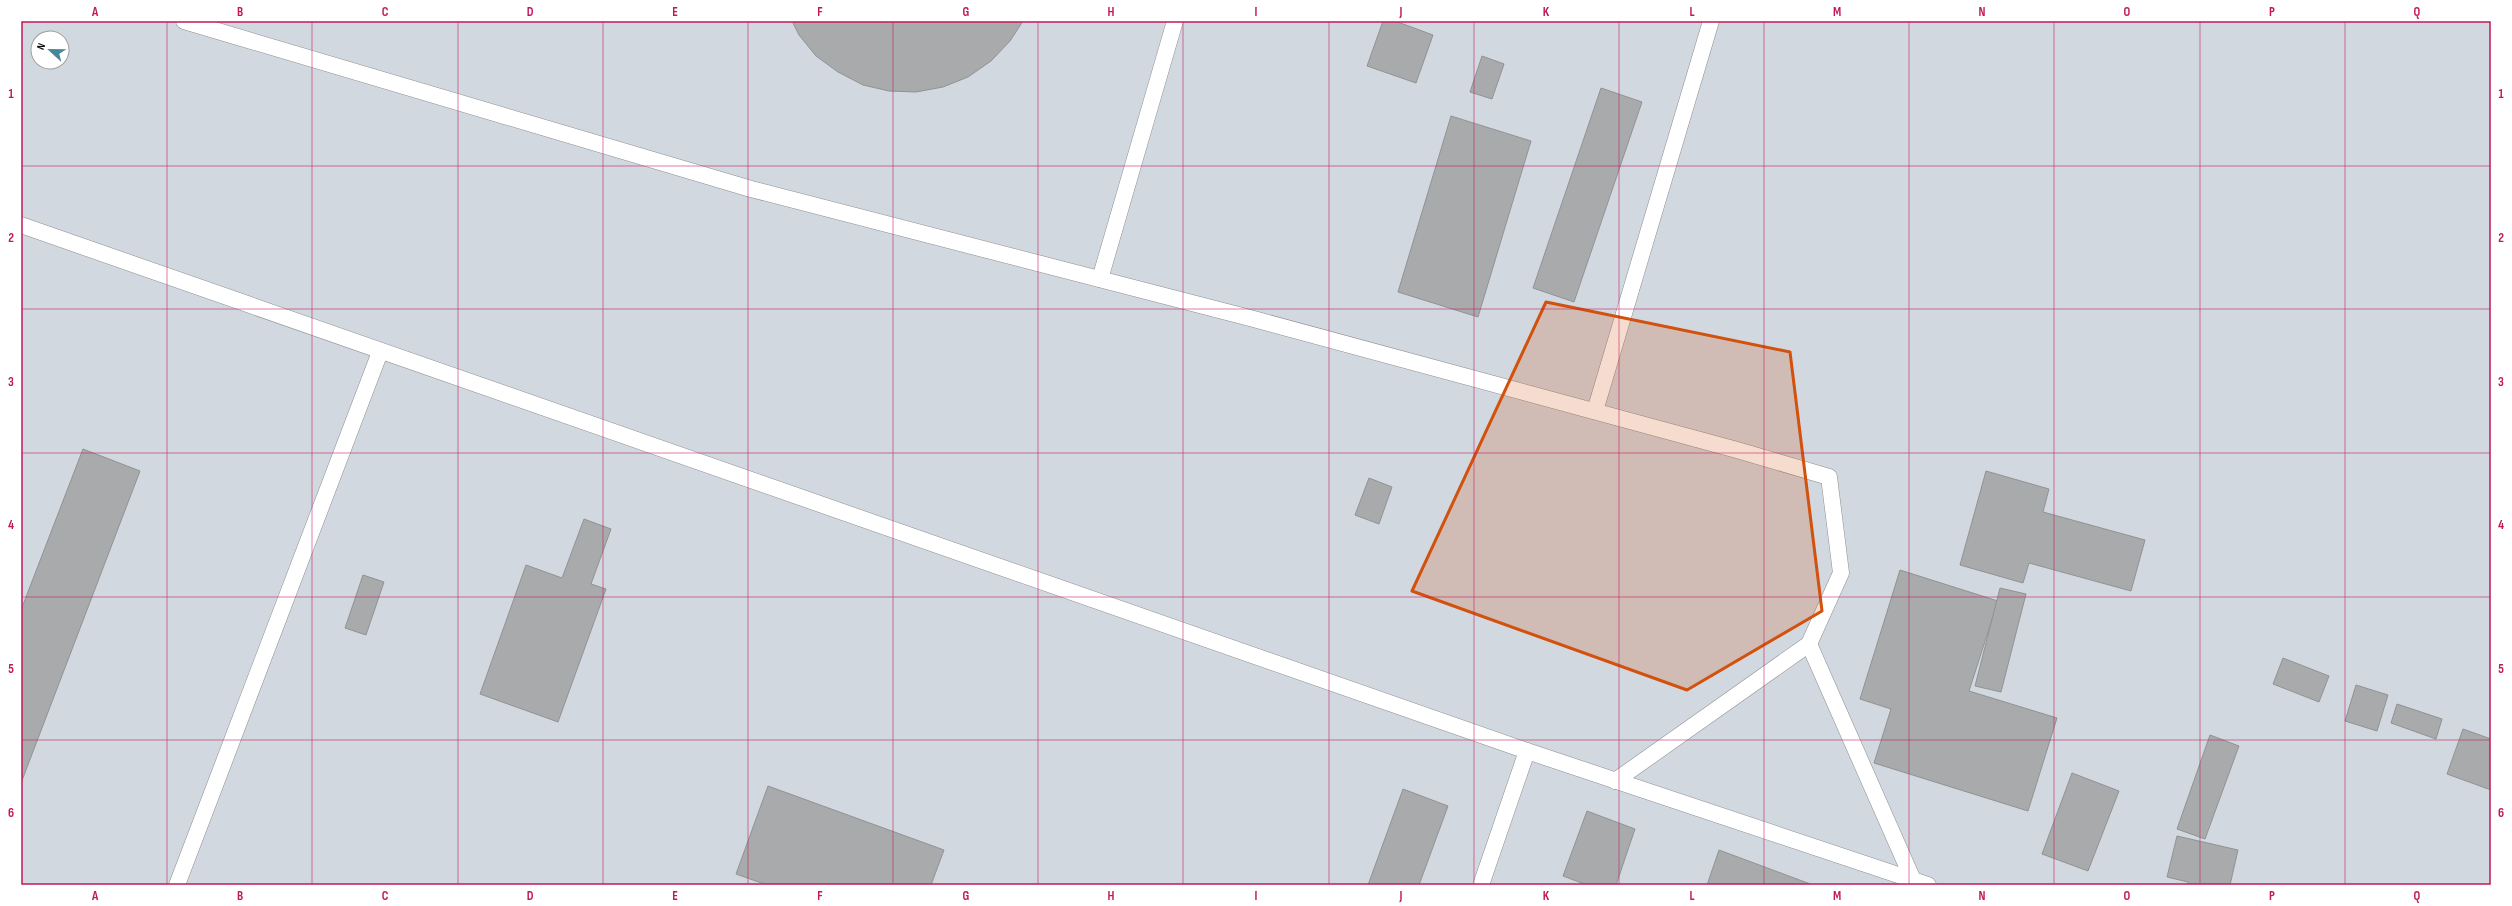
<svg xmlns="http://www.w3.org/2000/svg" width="2512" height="906" font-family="'Sofia Sans Condensed',sans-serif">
	<rect width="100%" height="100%" fill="#dee0e1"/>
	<path fill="#d1d8e0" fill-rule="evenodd" d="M 21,21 L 2491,21 L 2491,885 L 21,885 ZM 38,38 L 62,38 L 62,62 L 38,62 Z"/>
	<g fill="#a9aaac" stroke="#919294">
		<path d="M 792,21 L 1023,21 L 1010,41 L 991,61 L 968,77 L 943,87 L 916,92 L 889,91 L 863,85 L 838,72 L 816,56 L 799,35 Z"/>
		<path d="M 1383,21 L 1395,21 L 1433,35 L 1416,83 L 1367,66 Z"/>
		<path d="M 1482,56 L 1504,64 L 1492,99 L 1470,92 Z"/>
		<path d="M 1601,88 L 1642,102 L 1574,302 L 1533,288 Z"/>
		<path d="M 1451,116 L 1531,141 L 1478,317 L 1398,292 Z"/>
		<path d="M 83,449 L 140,471 L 21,783 L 21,610 Z"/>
		<path d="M 1986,471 L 2049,489 L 2043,512 L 2145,540 L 2131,591 L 2029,563 L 2023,583 L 1960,565 Z"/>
		<path d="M 1369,478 L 1392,487 L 1379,524 L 1355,515 Z"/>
		<path d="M 584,519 L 611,529 L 591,584 L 606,589 L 558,722 L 480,694 L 526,565 L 562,578 Z"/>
		<path d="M 1900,570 L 1998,601 L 1969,691 L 2057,718 L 2028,811 L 1874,763 L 1891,709 L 1860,699 Z"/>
		<path d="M 363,575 L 384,582 L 366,635 L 345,628 Z"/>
		<path d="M 2000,588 L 2026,594 L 2001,692 L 1975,686 Z"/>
		<path d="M 2283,658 L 2329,676 L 2319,702 L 2273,684 Z"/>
		<path d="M 2356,685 L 2388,695 L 2377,731 L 2345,721 Z"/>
		<path d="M 2397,704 L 2442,719 L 2436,739 L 2391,723 Z"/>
		<path d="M 2463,729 L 2491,739 L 2491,790 L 2447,774 Z"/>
		<path d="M 2210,735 L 2239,746 L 2205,839 L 2177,829 Z"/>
		<path d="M 2072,773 L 2119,791 L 2088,871 L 2042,854 Z"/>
		<path d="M 768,786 L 944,850 L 931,885 L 767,885 L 736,874 Z"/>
		<path d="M 1403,789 L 1448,806 L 1419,885 L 1368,885 Z"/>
		<path d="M 1587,811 L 1635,829 L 1616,885 L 1587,885 L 1563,876 Z"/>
		<path d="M 2177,836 L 2238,850 L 2230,885 L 2188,885 L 2188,882 L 2167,877 Z"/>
		<path d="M 1719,850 L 1813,885 L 1707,885 Z"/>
	</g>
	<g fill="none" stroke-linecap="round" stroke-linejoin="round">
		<g stroke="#8e8f91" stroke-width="17">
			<g id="lane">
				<path d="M 184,21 L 751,189 L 1250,318 L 1737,450 L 1829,477 L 1841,573 L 1809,644"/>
				<path d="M 21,225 L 1527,751 L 1928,885"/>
				<path d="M 1100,279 L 1175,21"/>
				<path d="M 1595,411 L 1711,21"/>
				<path d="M 1615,781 L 1809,644 L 1913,880"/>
				<path d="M 177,885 L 380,352"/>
				<path d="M 1481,885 L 1527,751"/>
			</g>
		</g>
		<use href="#lane" stroke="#fff" stroke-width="16"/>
	</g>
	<path fill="#d2510c" fill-opacity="0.2" stroke="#d2510c" stroke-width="3" stroke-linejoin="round" d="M 1546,302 L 1790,352 L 1822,611 L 1687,690 L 1412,591 Z"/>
	<path fill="none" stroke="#c2185b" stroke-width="1" stroke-opacity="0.55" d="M 167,21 L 167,885M 312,21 L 312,885M 458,21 L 458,885M 603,21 L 603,885M 748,21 L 748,885M 893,21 L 893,885M 1038,21 L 1038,885M 1183,21 L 1183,885M 1329,21 L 1329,885M 1474,21 L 1474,885M 1619,21 L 1619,885M 1764,21 L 1764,885M 1909,21 L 1909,885M 2054,21 L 2054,885M 2200,21 L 2200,885M 2345,21 L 2345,885M 21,166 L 2491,166M 21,309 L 2491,309M 21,453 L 2491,453M 21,597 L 2491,597M 21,740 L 2491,740"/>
	<rect width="2512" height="906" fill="none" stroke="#ffffff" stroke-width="44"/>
	<g transform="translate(50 50) rotate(292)"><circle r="19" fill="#ffffff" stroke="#9e9e9e"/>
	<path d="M0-3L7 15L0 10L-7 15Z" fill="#468899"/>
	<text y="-6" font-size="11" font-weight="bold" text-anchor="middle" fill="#0c0d0d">N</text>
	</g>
	<rect x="22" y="22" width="2468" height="862" fill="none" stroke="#c2185b" stroke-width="1.5"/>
	<g font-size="13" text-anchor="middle" font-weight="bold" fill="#c2185b">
		<text x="95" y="16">A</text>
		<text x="240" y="16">B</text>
		<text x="385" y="16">C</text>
		<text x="530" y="16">D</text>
		<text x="675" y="16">E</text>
		<text x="820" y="16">F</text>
		<text x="966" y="16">G</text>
		<text x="1111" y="16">H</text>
		<text x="1256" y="16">I</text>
		<text x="1401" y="16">J</text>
		<text x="1546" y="16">K</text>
		<text x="1692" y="16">L</text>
		<text x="1837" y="16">M</text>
		<text x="1982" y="16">N</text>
		<text x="2127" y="16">O</text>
		<text x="2272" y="16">P</text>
		<text x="2417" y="16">Q</text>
		<text x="11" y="98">1</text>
		<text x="2501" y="98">1</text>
		<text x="11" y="242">2</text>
		<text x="2501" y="242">2</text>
		<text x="11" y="386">3</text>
		<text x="2501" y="386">3</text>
		<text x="11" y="529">4</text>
		<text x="2501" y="529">4</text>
		<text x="11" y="673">5</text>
		<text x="2501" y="673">5</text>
		<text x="11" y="817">6</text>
		<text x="2501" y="817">6</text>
		<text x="95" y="900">A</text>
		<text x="240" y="900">B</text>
		<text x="385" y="900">C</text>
		<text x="530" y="900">D</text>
		<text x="675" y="900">E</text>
		<text x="820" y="900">F</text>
		<text x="966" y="900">G</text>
		<text x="1111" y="900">H</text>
		<text x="1256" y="900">I</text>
		<text x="1401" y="900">J</text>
		<text x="1546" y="900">K</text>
		<text x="1692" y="900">L</text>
		<text x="1837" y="900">M</text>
		<text x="1982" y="900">N</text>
		<text x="2127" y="900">O</text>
		<text x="2272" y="900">P</text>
		<text x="2417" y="900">Q</text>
	</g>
</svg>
